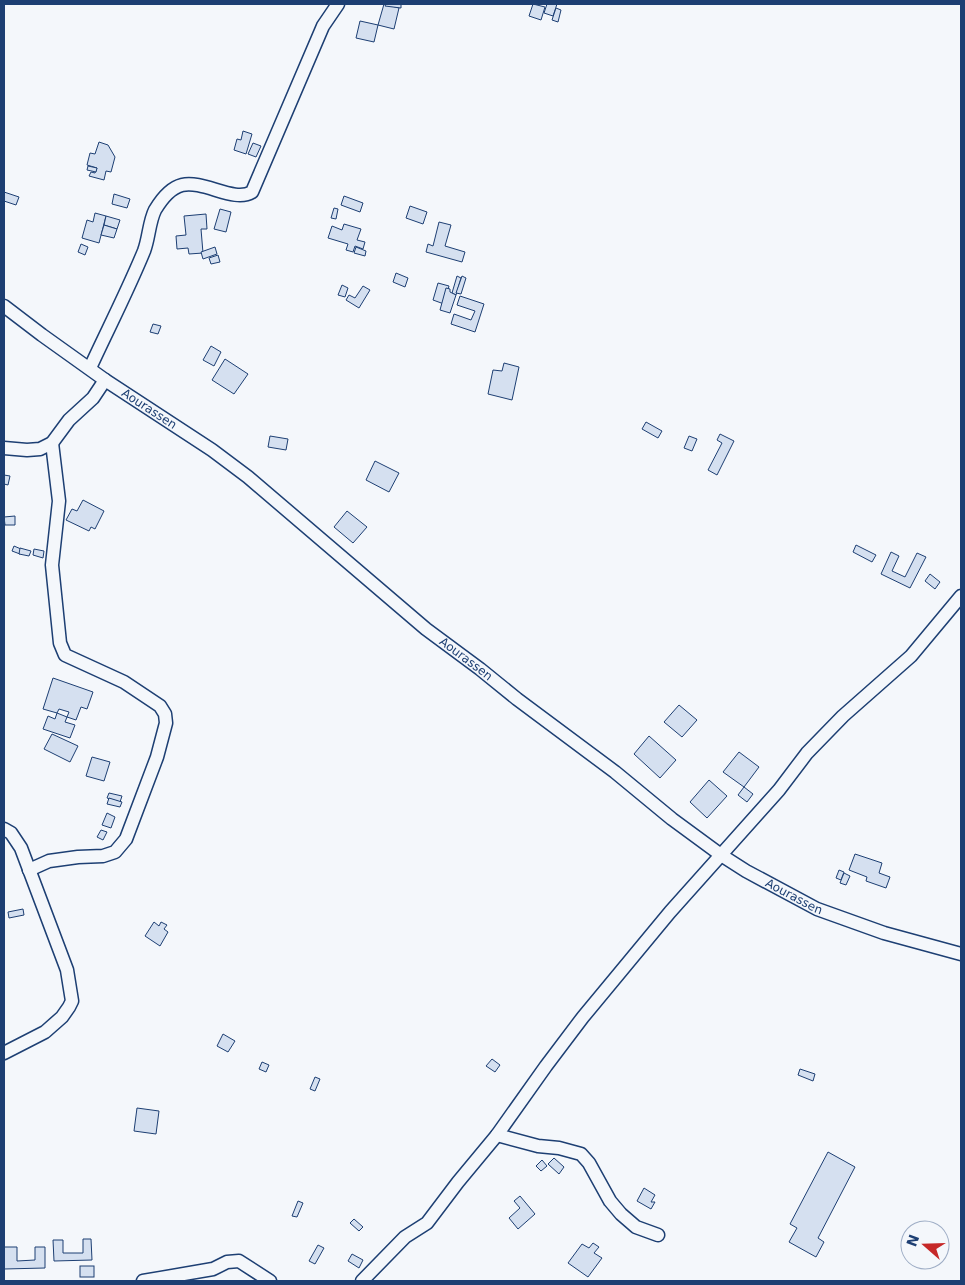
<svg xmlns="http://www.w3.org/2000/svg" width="965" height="1285" font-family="'DejaVu Sans',sans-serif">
	<rect width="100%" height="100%" fill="#f4f7fb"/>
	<g fill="#d5e0f0" stroke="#1d3f73">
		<path d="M 384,4 L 399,8 L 394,29 L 378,25 Z"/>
		<path d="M 386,4 L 401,4 L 401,8 L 385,6 Z"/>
		<path d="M 533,4 L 545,7 L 541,20 L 529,16 Z"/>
		<path d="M 547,4 L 557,4 L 553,16 L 544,13 Z"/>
		<path d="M 556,8 L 561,10 L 558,22 L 552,20 Z"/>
		<path d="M 360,21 L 378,25 L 374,42 L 356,38 Z"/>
		<path d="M 243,131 L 252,134 L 246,154 L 234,150 L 237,139 L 241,140 Z"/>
		<path d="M 99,142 L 108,145 L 115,157 L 111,172 L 106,171 L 104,180 L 89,176 L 91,172 L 95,173 L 97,168 L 87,165 L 90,153 L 95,154 Z"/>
		<path d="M 253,143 L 261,146 L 256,157 L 248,154 Z"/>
		<path d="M 88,166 L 97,168 L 96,172 L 87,170 Z"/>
		<path d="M 4,192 L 19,197 L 16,205 L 4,201 Z"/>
		<path d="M 114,194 L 130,199 L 127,208 L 112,204 Z"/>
		<path d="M 344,196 L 363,203 L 360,212 L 341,205 Z"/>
		<path d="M 410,206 L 427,212 L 423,224 L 406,218 Z"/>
		<path d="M 334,208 L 338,209 L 336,219 L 331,218 Z"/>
		<path d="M 220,209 L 231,212 L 226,232 L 214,229 Z"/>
		<path d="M 95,213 L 106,216 L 99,243 L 82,238 L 87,220 L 93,222 Z"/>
		<path d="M 206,214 L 207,229 L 201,229 L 203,253 L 189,254 L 188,248 L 177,249 L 176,236 L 186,235 L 184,216 Z"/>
		<path d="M 106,216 L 120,220 L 117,229 L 104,225 Z"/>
		<path d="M 439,222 L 451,225 L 445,246 L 465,252 L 462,262 L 426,252 L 428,244 L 433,246 Z"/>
		<path d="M 344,224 L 361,229 L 357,240 L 365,242 L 363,249 L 355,246 L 353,252 L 346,250 L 348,244 L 328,238 L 332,226 L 342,230 Z"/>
		<path d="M 104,225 L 117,229 L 114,238 L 101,235 Z"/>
		<path d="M 81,244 L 88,247 L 85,255 L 78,252 Z"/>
		<path d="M 215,247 L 217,254 L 203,259 L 201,252 Z"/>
		<path d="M 356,247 L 366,251 L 365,256 L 354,253 Z"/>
		<path d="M 218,255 L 220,262 L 211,264 L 209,258 Z"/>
		<path d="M 396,273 L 408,278 L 405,287 L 393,282 Z"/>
		<path d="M 457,276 L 461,278 L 456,295 L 452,293 Z"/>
		<path d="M 462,276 L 466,278 L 461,294 L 456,293 Z"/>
		<path d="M 438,283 L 449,286 L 444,304 L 433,300 Z"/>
		<path d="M 342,285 L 348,288 L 345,297 L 338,295 Z"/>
		<path d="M 363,286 L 370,290 L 359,308 L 346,300 L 349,295 L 355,298 Z"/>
		<path d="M 446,288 L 450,289 L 450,292 L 456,295 L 450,313 L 440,310 Z"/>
		<path d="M 460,296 L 484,304 L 475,332 L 451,324 L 454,314 L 471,320 L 475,311 L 457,305 Z"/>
		<path d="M 153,324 L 161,326 L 158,334 L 150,332 Z"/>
		<path d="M 211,346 L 221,352 L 214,366 L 203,360 Z"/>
		<path d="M 225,359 L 248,374 L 234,394 L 212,380 Z"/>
		<path d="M 504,363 L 519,367 L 512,400 L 488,394 L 493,370 L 502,371 Z"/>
		<path d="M 646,422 L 662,431 L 658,438 L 642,429 Z"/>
		<path d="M 720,434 L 734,441 L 717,475 L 708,470 L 722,443 L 717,440 Z"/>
		<path d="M 270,436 L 288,439 L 286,450 L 268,447 Z"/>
		<path d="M 689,436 L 697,439 L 692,451 L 684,448 Z"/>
		<path d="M 375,461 L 399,473 L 389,492 L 366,480 Z"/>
		<path d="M 4,475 L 10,476 L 8,485 L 4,484 Z"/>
		<path d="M 83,500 L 104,511 L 95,529 L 91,527 L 89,531 L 66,520 L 72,509 L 77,511 Z"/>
		<path d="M 347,511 L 367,527 L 353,543 L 334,527 Z"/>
		<path d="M 15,516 L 15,525 L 5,525 L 4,517 Z"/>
		<path d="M 856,545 L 876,555 L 872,562 L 853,552 Z"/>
		<path d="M 14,546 L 21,549 L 20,554 L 12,551 Z"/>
		<path d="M 20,548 L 31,551 L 29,556 L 19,554 Z"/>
		<path d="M 34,549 L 44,551 L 43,558 L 33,555 Z"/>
		<path d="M 891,552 L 899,556 L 892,571 L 905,577 L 917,553 L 926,557 L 910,588 L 881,574 Z"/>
		<path d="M 930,574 L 940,582 L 935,589 L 925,581 Z"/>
		<path d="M 53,678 L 93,692 L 87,709 L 81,707 L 76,720 L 67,717 L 69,712 L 59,709 L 57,713 L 43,709 Z"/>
		<path d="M 679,705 L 697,720 L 682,737 L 664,722 Z"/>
		<path d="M 57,713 L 67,717 L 65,722 L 75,725 L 70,738 L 43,729 L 48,716 L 55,719 Z"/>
		<path d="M 52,734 L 78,746 L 70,762 L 44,749 Z"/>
		<path d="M 649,736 L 676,760 L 660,778 L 634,754 Z"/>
		<path d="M 739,752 L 759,767 L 744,787 L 723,772 Z"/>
		<path d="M 92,757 L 110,762 L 104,781 L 86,776 Z"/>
		<path d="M 709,780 L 727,796 L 707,818 L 690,802 Z"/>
		<path d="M 744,787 L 753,794 L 747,802 L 738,795 Z"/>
		<path d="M 109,793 L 122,796 L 120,802 L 107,798 Z"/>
		<path d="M 109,798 L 122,802 L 120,807 L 107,804 Z"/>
		<path d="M 107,813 L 115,817 L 111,828 L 102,825 Z"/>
		<path d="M 101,830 L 107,832 L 103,840 L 97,837 Z"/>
		<path d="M 855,854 L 882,863 L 879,873 L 890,877 L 886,888 L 866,881 L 867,877 L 849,870 Z"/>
		<path d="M 839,870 L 844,872 L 841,880 L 836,878 Z"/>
		<path d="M 844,873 L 850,876 L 846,885 L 840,883 Z"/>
		<path d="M 23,909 L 24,915 L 9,918 L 8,912 Z"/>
		<path d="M 154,922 L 159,926 L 161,922 L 167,925 L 164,929 L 168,932 L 160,946 L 145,936 Z"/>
		<path d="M 223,1034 L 235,1041 L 228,1052 L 217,1046 Z"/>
		<path d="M 492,1059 L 500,1065 L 495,1072 L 486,1066 Z"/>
		<path d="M 262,1062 L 269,1065 L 266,1072 L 259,1069 Z"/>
		<path d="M 800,1069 L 815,1074 L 813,1081 L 798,1075 Z"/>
		<path d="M 315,1077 L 320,1079 L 315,1091 L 310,1089 Z"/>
		<path d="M 137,1108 L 159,1111 L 156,1134 L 134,1131 Z"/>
		<path d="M 828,1152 L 855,1167 L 818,1238 L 824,1242 L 816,1257 L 789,1242 L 797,1228 L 790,1224 Z"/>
		<path d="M 554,1158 L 564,1167 L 559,1174 L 548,1164 Z"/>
		<path d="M 542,1160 L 547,1166 L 541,1171 L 536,1166 Z"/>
		<path d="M 644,1188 L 655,1195 L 651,1202 L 655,1202 L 651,1209 L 637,1201 Z"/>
		<path d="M 520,1196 L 535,1214 L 518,1229 L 509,1218 L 520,1208 L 514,1201 Z"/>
		<path d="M 298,1201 L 303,1203 L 297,1217 L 292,1216 Z"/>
		<path d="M 354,1219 L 363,1227 L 359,1231 L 350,1223 Z"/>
		<path d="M 83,1239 L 91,1239 L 92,1260 L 54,1261 L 53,1240 L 63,1240 L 63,1253 L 83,1253 Z"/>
		<path d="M 593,1243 L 599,1247 L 594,1253 L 602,1258 L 588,1277 L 568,1263 L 582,1244 L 589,1248 Z"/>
		<path d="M 318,1245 L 324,1248 L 315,1264 L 309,1261 Z"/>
		<path d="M 4,1247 L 17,1247 L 17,1261 L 35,1260 L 35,1247 L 45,1247 L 45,1268 L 4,1269 Z"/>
		<path d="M 352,1254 L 363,1260 L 359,1268 L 348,1261 Z"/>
		<rect x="80" y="1266" width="14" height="11"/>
	</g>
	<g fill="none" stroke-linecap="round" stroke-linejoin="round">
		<g stroke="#1d3f73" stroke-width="15">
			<g id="street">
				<path id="s1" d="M 4,306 L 42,335 L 105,380 L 212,450 L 248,477 L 426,629 L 480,669 L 517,699 L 615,772 L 672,819 L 721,855 L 746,871 L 817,909 L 884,933 L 961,954"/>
				<path d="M 90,368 C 108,329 128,290 144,251 C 149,238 149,222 155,210 C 161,200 170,188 182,185 C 204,180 234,203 252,192 L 323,26 L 338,4"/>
				<path d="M 4,448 L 27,450 L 40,449 L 52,443 L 69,420 L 93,398 L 105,380"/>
				<path d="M 4,829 L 11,833 L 21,848 L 67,970 L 72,1001 L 69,1007 L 62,1017 L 45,1032 L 4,1053"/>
				<path d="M 29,870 L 49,861 L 78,857 L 103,856 L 115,852 L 126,839 L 157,757 L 166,723 L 165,714 L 160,706 L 124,682 L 65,655 L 60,643 L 52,565 L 59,501 L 52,443"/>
				<path d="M 497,1135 L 538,1146 L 559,1148 L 581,1154 L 589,1163 L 610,1201 L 621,1214 L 636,1227 L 658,1235"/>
				<path d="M 143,1281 L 213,1269 L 227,1262 L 239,1261 L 270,1281"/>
				<path d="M 362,1281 L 405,1237 L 427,1223 L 458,1182 L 497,1135 L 546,1066 L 583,1017 L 670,912 L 779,790 L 807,753 L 843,716 L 911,656 L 961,596"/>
			</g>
		</g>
		<use href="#street" stroke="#f4f7fb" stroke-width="12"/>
	</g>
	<g text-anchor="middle" stroke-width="4" stroke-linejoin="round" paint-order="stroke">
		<g font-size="12" fill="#1d3f73" stroke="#f4f7fb">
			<text dy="4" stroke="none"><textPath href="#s1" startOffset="178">Aourassen</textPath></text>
			<text dy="4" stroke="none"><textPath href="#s1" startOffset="582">Aourassen</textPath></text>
			<text dy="4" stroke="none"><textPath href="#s1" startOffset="988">Aourassen</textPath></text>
		</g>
	</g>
	<rect width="965" height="1285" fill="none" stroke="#1d3f73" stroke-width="10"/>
	<g transform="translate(925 1245) rotate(290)"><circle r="24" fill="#f4f7fb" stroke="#9eadc5"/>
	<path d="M0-4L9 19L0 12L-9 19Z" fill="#c62828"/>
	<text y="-8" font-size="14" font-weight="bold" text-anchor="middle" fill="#1d3f73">N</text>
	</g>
</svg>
